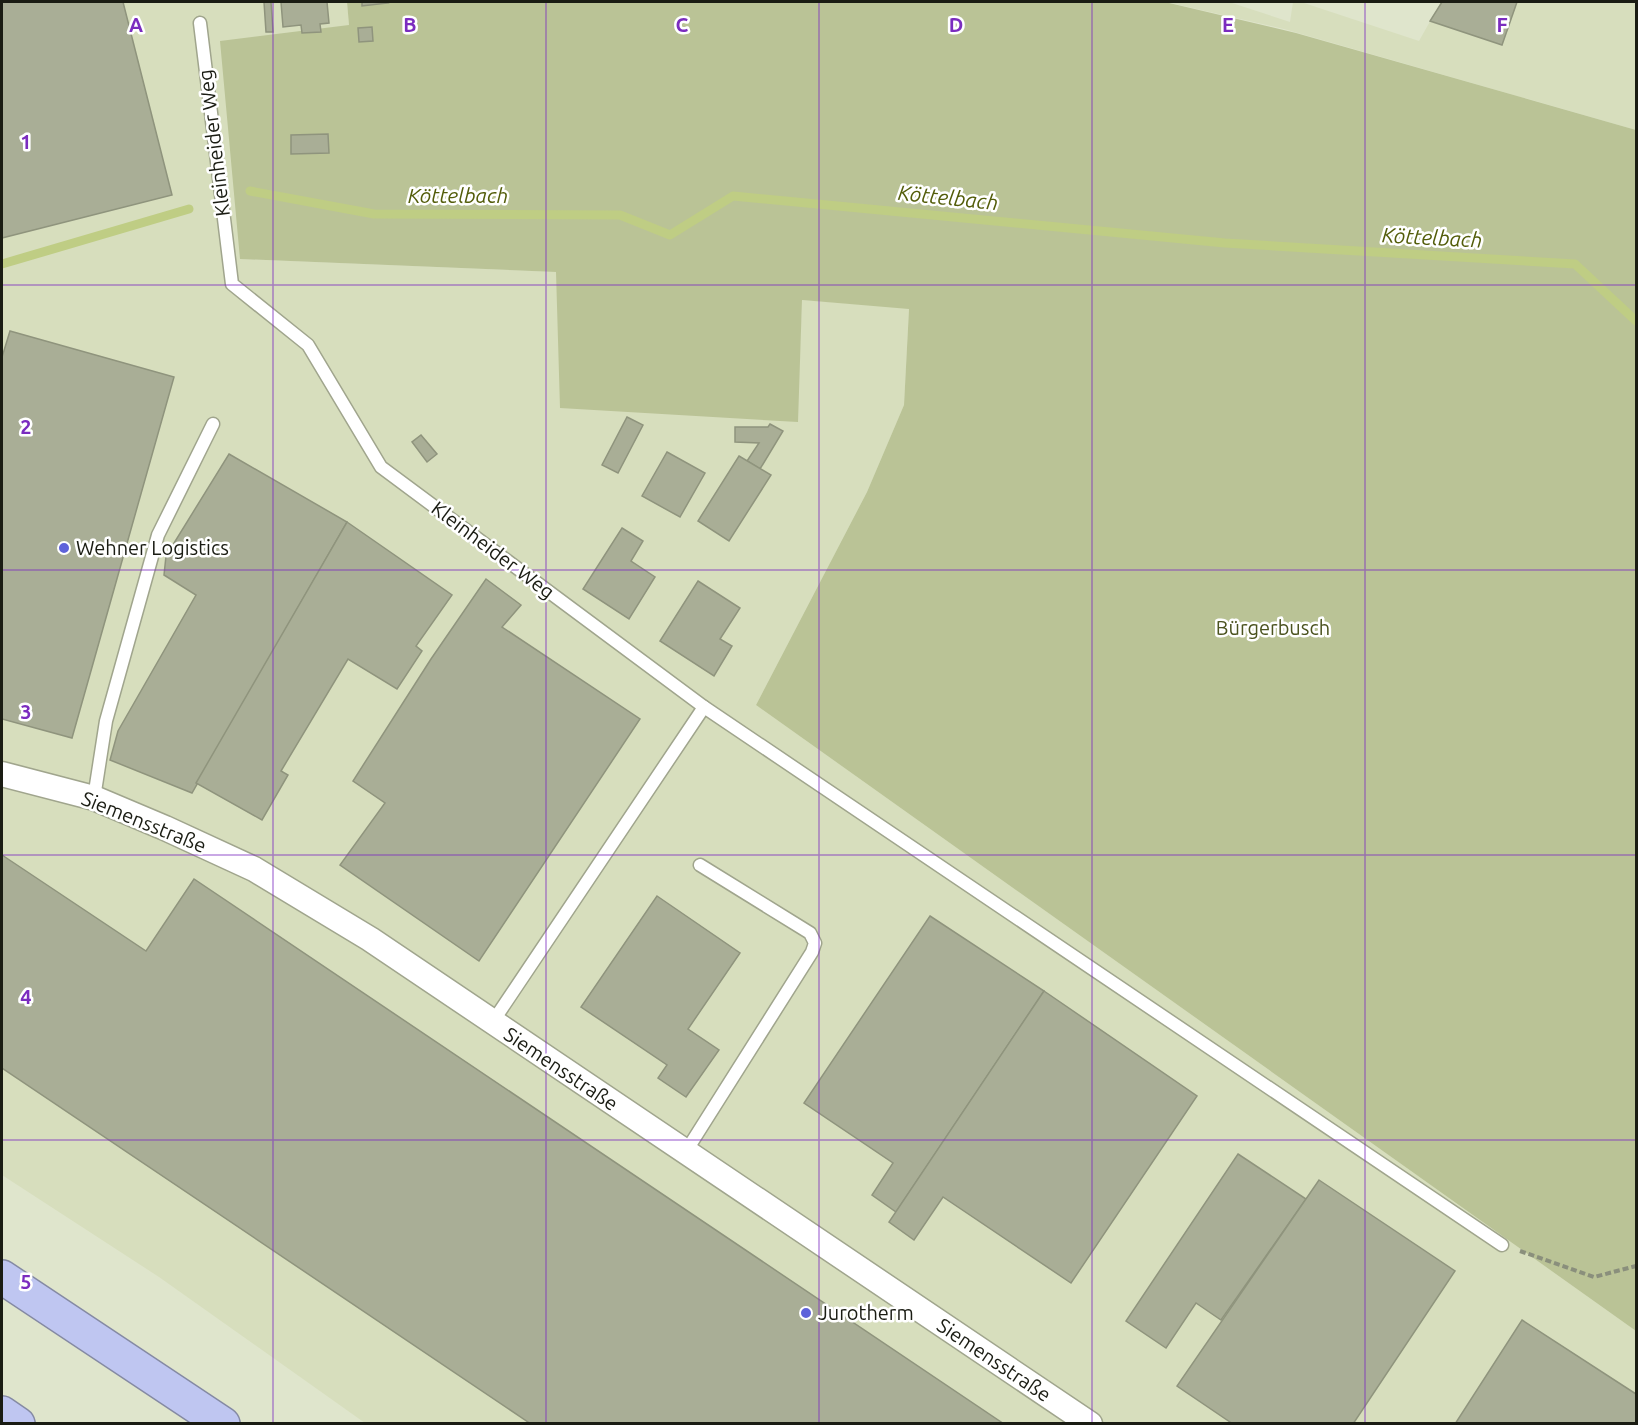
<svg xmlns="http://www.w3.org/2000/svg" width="1638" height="1425" font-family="Ubuntu,sans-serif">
	<rect width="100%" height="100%" fill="#dfe5cc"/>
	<g fill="#d7debd">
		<path d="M 2,2 L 347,2 L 349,25 L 240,259 L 557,272 L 797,422 L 802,300 L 909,308 L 904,405 L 867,492 L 756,705 L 1636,1331 L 1636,1423 L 365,1423 L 159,1277 L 2,1175 Z"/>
		<path d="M 1166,2 L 1229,2 L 1290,22 L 1293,2 L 1301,2 L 1419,41 L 1441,2 L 1636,2 L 1636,130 L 1284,29 Z"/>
	</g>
	<path fill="#bac396" d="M 347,2 L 1165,2 L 1296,33 L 1636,130 L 1636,1331 L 756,705 L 867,492 L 904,405 L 909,309 L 802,300 L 798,422 L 560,408 L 556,272 L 240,259 L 220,41 L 349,25 Z"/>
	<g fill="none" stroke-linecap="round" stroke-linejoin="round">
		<g stroke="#bfcd84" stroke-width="9">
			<path d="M 250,191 L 374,214 L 620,215 L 670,235 L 733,196 L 1225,243 L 1575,264 L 1636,321"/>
			<path d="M 2,264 L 189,209"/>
		</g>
	</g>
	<g fill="#a9ae96" stroke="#8f947d" stroke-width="1.5">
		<path d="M 2,2 L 123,2 L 172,195 L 2,238 Z"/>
		<path d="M 264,2 L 271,2 L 273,32 L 266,32 Z"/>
		<path d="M 281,2 L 327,2 L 329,23 L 320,24 L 321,32 L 302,33 L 301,25 L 283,27 Z"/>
		<path d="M 362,2 L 387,2 L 388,3 L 362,6 Z"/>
		<path d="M 1442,2 L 1517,2 L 1502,45 L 1430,21 Z"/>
		<path d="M 372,27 L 373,41 L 359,42 L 358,28 Z"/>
		<path d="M 328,134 L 329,153 L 291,154 L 291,135 Z"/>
		<path d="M 10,331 L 174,377 L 72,738 L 2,719 L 2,357 Z"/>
		<path d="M 627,417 L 643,425 L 618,473 L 602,465 Z"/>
		<path d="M 770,424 L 783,431 L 760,469 L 747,461 L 759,443 L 735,442 L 735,427 L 768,427 Z"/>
		<path d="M 421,435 L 437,454 L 427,462 L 412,442 Z"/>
		<path d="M 667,452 L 705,473 L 680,517 L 642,496 Z"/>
		<path d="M 229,454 L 347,522 L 192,793 L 110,760 L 118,731 L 196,595 L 164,575 L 166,556 Z"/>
		<path d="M 739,456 L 771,475 L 729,541 L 698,521 Z"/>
		<path d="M 347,522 L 452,595 L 416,646 L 422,651 L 397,689 L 348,659 L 281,771 L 288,775 L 262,820 L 196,783 Z"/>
		<path d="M 622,528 L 643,541 L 631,561 L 655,577 L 629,619 L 583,589 Z"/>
		<path d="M 486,579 L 521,605 L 502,627 L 640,719 L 479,961 L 340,865 L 385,803 L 353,781 L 431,659 Z"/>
		<path d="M 698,581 L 740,608 L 720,639 L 732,646 L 714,676 L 660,641 Z"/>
		<path d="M 2,855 L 146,951 L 194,879 L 1004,1424 L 531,1424 L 2,1068 Z"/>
		<path d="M 657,896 L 740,953 L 688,1029 L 719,1050 L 686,1097 L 658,1078 L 667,1065 L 581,1007 Z"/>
		<path d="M 930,916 L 1044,991 L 896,1212 L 872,1195 L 893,1163 L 804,1103 Z"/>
		<path d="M 1044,991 L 1197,1096 L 1071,1283 L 943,1197 L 914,1240 L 889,1222 Z"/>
		<path d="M 1238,1154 L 1306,1199 L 1221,1320 L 1196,1303 L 1166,1348 L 1126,1321 Z"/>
		<path d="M 1319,1180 L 1455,1271 L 1353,1424 L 1233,1424 L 1177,1386 Z"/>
		<path d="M 1522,1320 L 1636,1394 L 1636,1424 L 1455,1424 Z"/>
	</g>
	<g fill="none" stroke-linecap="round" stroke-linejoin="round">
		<g stroke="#a0a58d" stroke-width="15">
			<g id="lane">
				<path d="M 200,23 L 232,284 L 308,345 L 381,467 L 704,707 L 492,1023"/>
				<path d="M 704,707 L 1502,1245"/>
				<path d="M 94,798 L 106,721 L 158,535 L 213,424"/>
				<path d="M 685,1153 L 812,952 L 815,943 L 810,933 L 700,865"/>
			</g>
		</g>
		<g stroke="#a0a58d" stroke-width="27">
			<path id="street" d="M 2,774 L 94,798 L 165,828 L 254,869 L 370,939 L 1090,1424"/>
		</g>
		<g stroke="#858aa3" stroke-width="36">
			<g id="highway">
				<path d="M 2,1277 L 223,1424"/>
				<path d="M 2,1413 L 18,1424"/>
			</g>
		</g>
		<path stroke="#8a8f7c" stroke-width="4" stroke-dasharray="6 3" stroke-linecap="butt" d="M 1520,1251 L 1594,1277 L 1636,1266"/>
		<use href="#lane" stroke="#fff" stroke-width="12"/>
		<use href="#street" stroke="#fff" stroke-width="24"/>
		<use href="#highway" stroke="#bfc6f1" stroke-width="33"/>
	</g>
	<path fill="none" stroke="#7b2cbf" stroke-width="1.5" stroke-opacity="0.55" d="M 273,2 L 273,1424M 546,2 L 546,1424M 819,2 L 819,1424M 1092,2 L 1092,1424M 1365,2 L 1365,1424M 2,285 L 1636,285M 2,570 L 1636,570M 2,855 L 1636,855M 2,1140 L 1636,1140"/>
	<g fill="#5e62da" stroke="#fff" stroke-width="2">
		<circle cx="64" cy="548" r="6"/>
		<circle cx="806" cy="1313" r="6"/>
	</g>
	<g text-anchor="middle" stroke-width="5" stroke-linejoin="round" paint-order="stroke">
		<g font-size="20" fill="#1a1c13" stroke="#fff">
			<text transform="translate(214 143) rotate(-97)" y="7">Kleinheider Weg</text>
			<text transform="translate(493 550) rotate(37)" y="7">Kleinheider Weg</text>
			<text transform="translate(144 822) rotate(22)" y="7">Siemensstraße</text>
			<text transform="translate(561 1069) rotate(34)" y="7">Siemensstraße</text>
			<text transform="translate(994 1360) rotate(34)" y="7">Siemensstraße</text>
		</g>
		<g font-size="20" fill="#1a1c13" stroke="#fff" text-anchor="start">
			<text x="76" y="555">Wehner Logistics</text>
			<text x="818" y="1320">Jurotherm</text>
		</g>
		<g font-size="20" fill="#4b531f" stroke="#fff">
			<text x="1273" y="635">Bürgerbusch</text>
		</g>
		<g font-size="21" font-style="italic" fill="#535d0a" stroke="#fff">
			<text x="458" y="203">Köttelbach</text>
			<text transform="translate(948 198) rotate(6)" y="7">Köttelbach</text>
			<text transform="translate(1432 238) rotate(3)" y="7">Köttelbach</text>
		</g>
	</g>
	<g font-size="20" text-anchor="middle" font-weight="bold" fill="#7b2cbf" stroke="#fff" stroke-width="5" stroke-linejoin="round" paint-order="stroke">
		<text x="136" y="32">A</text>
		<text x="410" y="32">B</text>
		<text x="682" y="32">C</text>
		<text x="956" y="32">D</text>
		<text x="1228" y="32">E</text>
		<text x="1502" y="32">F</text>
		<text x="26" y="149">1</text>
		<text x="26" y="434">2</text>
		<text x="26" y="719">3</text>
		<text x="26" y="1004">4</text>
		<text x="26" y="1289">5</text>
	</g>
	<rect width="1638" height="1425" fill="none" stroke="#1a1c13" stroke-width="6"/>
</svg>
